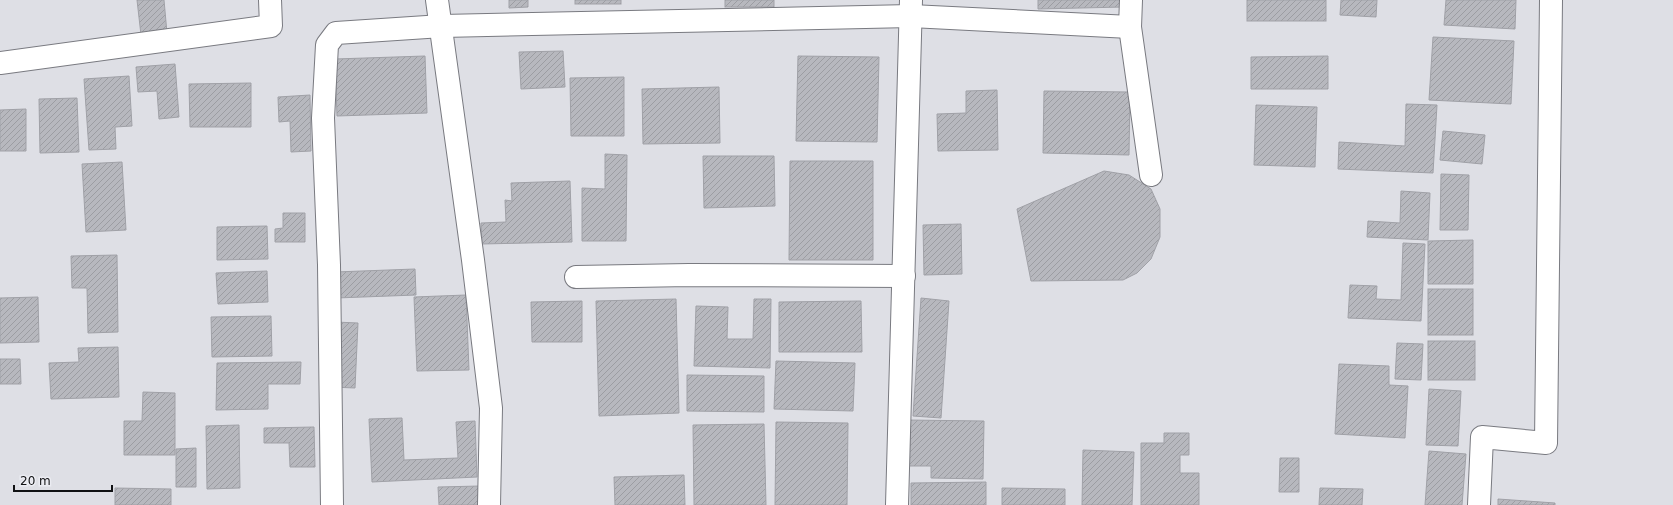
<svg xmlns="http://www.w3.org/2000/svg" width="1673" height="505" font-family="'DejaVu Sans',sans-serif">
	<defs>
		<pattern id="building-hatch" width="6" height="6" patternUnits="userSpaceOnUse"><rect width="6" height="6" fill="#b7b8be"/><path d="M-1 1l2-2M0 6l6-6M5 7l2-2" fill="none" stroke="#9c9da2"/></pattern>
	</defs>
	<rect width="100%" height="100%" fill="#dedfe5"/>
	<g fill="url(#building-hatch)" stroke="#a0a1a7">
		<path d="M 137,0 L 164,0 L 167,33 L 141,35 Z"/>
		<path d="M 509,0 L 528,0 L 528,7 L 509,8 Z"/>
		<rect x="575" y="0" width="46" height="4"/>
		<rect x="725" y="0" width="49" height="7"/>
		<path d="M 1038,0 L 1123,0 L 1123,7 L 1038,9 Z"/>
		<rect x="1247" y="0" width="79" height="21"/>
		<path d="M 1341,0 L 1377,0 L 1376,17 L 1340,15 Z"/>
		<path d="M 1446,0 L 1516,0 L 1515,29 L 1444,25 Z"/>
		<path d="M 1433,37 L 1514,41 L 1511,104 L 1429,100 Z"/>
		<path d="M 563,51 L 565,87 L 521,89 L 519,52 Z"/>
		<path d="M 425,56 L 427,113 L 337,116 L 335,59 Z"/>
		<path d="M 798,56 L 879,57 L 877,142 L 796,141 Z"/>
		<path d="M 1328,56 L 1328,89 L 1251,89 L 1251,57 Z"/>
		<path d="M 175,64 L 179,117 L 159,119 L 157,91 L 138,92 L 136,67 Z"/>
		<path d="M 129,76 L 132,126 L 115,127 L 116,149 L 89,150 L 84,79 Z"/>
		<path d="M 624,77 L 624,136 L 571,136 L 570,78 Z"/>
		<path d="M 251,83 L 251,127 L 190,127 L 189,84 Z"/>
		<path d="M 719,87 L 720,143 L 643,144 L 642,89 Z"/>
		<path d="M 997,90 L 998,150 L 938,151 L 937,114 L 966,113 L 966,91 Z"/>
		<path d="M 1044,91 L 1130,92 L 1129,155 L 1043,153 Z"/>
		<path d="M 310,95 L 311,151 L 291,152 L 290,121 L 279,122 L 278,97 Z"/>
		<path d="M 77,98 L 79,152 L 40,153 L 39,99 Z"/>
		<path d="M 1406,104 L 1437,105 L 1433,173 L 1338,169 L 1339,142 L 1405,146 Z"/>
		<path d="M 1256,105 L 1317,107 L 1315,167 L 1254,165 Z"/>
		<path d="M 26,109 L 26,151 L 0,151 L 0,110 Z"/>
		<path d="M 1443,131 L 1485,135 L 1482,164 L 1440,160 Z"/>
		<path d="M 605,154 L 627,155 L 626,241 L 582,241 L 582,188 L 605,189 Z"/>
		<path d="M 703,156 L 774,156 L 775,206 L 704,208 Z"/>
		<path d="M 790,161 L 873,161 L 873,260 L 789,260 Z"/>
		<path d="M 122,162 L 126,230 L 86,232 L 82,164 Z"/>
		<path d="M 1104,171 L 1129,175 L 1151,189 L 1160,209 L 1160,237 L 1151,259 L 1137,273 L 1123,280 L 1031,281 L 1017,209 Z"/>
		<path d="M 1441,174 L 1469,175 L 1468,230 L 1440,230 Z"/>
		<path d="M 570,181 L 572,242 L 482,244 L 481,223 L 506,222 L 505,200 L 512,201 L 511,183 Z"/>
		<path d="M 1401,191 L 1430,193 L 1428,240 L 1367,237 L 1368,221 L 1400,223 Z"/>
		<path d="M 283,213 L 305,213 L 305,242 L 275,242 L 275,229 L 283,228 Z"/>
		<path d="M 961,224 L 962,274 L 924,275 L 923,225 Z"/>
		<path d="M 267,226 L 268,259 L 217,260 L 217,227 Z"/>
		<path d="M 1473,240 L 1473,284 L 1428,284 L 1428,241 Z"/>
		<path d="M 1403,243 L 1425,244 L 1421,321 L 1348,318 L 1350,285 L 1377,286 L 1376,299 L 1401,300 Z"/>
		<path d="M 117,255 L 118,332 L 88,333 L 87,288 L 72,288 L 71,256 Z"/>
		<path d="M 415,269 L 416,295 L 336,298 L 335,272 Z"/>
		<path d="M 267,271 L 268,302 L 218,304 L 216,273 Z"/>
		<rect x="1428" y="289" width="45" height="46"/>
		<path d="M 466,295 L 469,370 L 417,371 L 414,297 Z"/>
		<path d="M 38,297 L 39,342 L 0,343 L 0,298 Z"/>
		<path d="M 921,298 L 949,301 L 941,418 L 913,416 Z"/>
		<path d="M 676,299 L 679,413 L 599,416 L 596,301 Z"/>
		<path d="M 754,299 L 771,299 L 770,368 L 694,366 L 696,306 L 728,307 L 727,339 L 753,339 Z"/>
		<path d="M 582,301 L 582,342 L 532,342 L 531,302 Z"/>
		<path d="M 861,301 L 862,352 L 779,352 L 779,302 Z"/>
		<path d="M 271,316 L 272,356 L 212,357 L 211,317 Z"/>
		<path d="M 335,322 L 358,323 L 355,388 L 332,387 Z"/>
		<rect x="1428" y="341" width="47" height="39"/>
		<path d="M 1397,343 L 1423,344 L 1421,380 L 1395,379 Z"/>
		<path d="M 118,347 L 119,397 L 51,399 L 49,363 L 79,362 L 78,348 Z"/>
		<path d="M 0,359 L 20,359 L 21,384 L 0,384 Z"/>
		<path d="M 776,361 L 855,363 L 853,411 L 774,409 Z"/>
		<path d="M 301,362 L 300,384 L 268,384 L 268,409 L 216,410 L 217,363 Z"/>
		<path d="M 1339,364 L 1389,366 L 1389,385 L 1408,386 L 1405,438 L 1335,434 Z"/>
		<path d="M 687,375 L 764,376 L 764,412 L 687,411 Z"/>
		<path d="M 1429,389 L 1461,391 L 1458,446 L 1426,445 Z"/>
		<path d="M 143,392 L 175,393 L 175,455 L 124,455 L 124,421 L 142,421 Z"/>
		<path d="M 402,418 L 404,460 L 458,458 L 456,422 L 475,421 L 477,477 L 372,482 L 369,419 Z"/>
		<path d="M 908,420 L 984,421 L 983,479 L 931,478 L 931,466 L 907,466 Z"/>
		<path d="M 776,422 L 848,423 L 847,505 L 775,505 Z"/>
		<path d="M 764,424 L 766,505 L 694,505 L 693,425 Z"/>
		<path d="M 239,425 L 240,488 L 207,489 L 206,426 Z"/>
		<path d="M 314,427 L 315,467 L 290,467 L 289,443 L 264,443 L 264,428 Z"/>
		<path d="M 1164,433 L 1189,433 L 1189,455 L 1180,455 L 1180,473 L 1199,473 L 1199,505 L 1141,505 L 1141,443 L 1164,443 Z"/>
		<path d="M 196,448 L 196,487 L 176,487 L 176,449 Z"/>
		<path d="M 1083,450 L 1134,452 L 1132,505 L 1082,505 Z"/>
		<path d="M 1429,451 L 1466,454 L 1462,505 L 1425,505 Z"/>
		<path d="M 1280,458 L 1299,458 L 1299,492 L 1279,492 Z"/>
		<path d="M 684,475 L 685,505 L 615,505 L 614,477 Z"/>
		<path d="M 986,482 L 986,505 L 911,505 L 911,483 Z"/>
		<path d="M 480,486 L 481,505 L 439,505 L 438,487 Z"/>
		<path d="M 115,488 L 171,489 L 171,505 L 115,505 Z"/>
		<path d="M 1002,488 L 1065,489 L 1065,505 L 1002,505 Z"/>
		<path d="M 1320,488 L 1363,489 L 1362,505 L 1319,505 Z"/>
		<path d="M 1498,499 L 1555,503 L 1555,505 L 1498,505 Z"/>
	</g>
	<g fill="none" stroke-linecap="round" stroke-linejoin="round">
		<g stroke="#797a80" stroke-width="24">
			<g id="minor">
				<path d="M 437,0 L 473,260 L 491,408 L 489,505"/>
				<path d="M 1131,0 L 1130,27 L 1151,175"/>
				<path d="M 0,63 L 271,26 L 270,0"/>
				<path d="M 576,277 L 689,275 L 904,276"/>
				<path d="M 332,505 L 329,265 L 323,118 L 327,45 L 336,33 L 442,26 L 911,16 L 1130,27"/>
				<path d="M 897,505 L 911,0"/>
				<path d="M 1479,505 L 1482,437 L 1546,443 L 1551,0"/>
			</g>
		</g>
		<use href="#minor" stroke="#fff" stroke-width="22"/>
	</g>
	<path d="M14 485v6h98v-6" fill="none" stroke="#101113" stroke-width="2"/>
	<text x="20" y="485" font-size="12" fill="#101113" stroke="#ebecf2" stroke-width="3" paint-order="stroke">20 m</text>
</svg>
